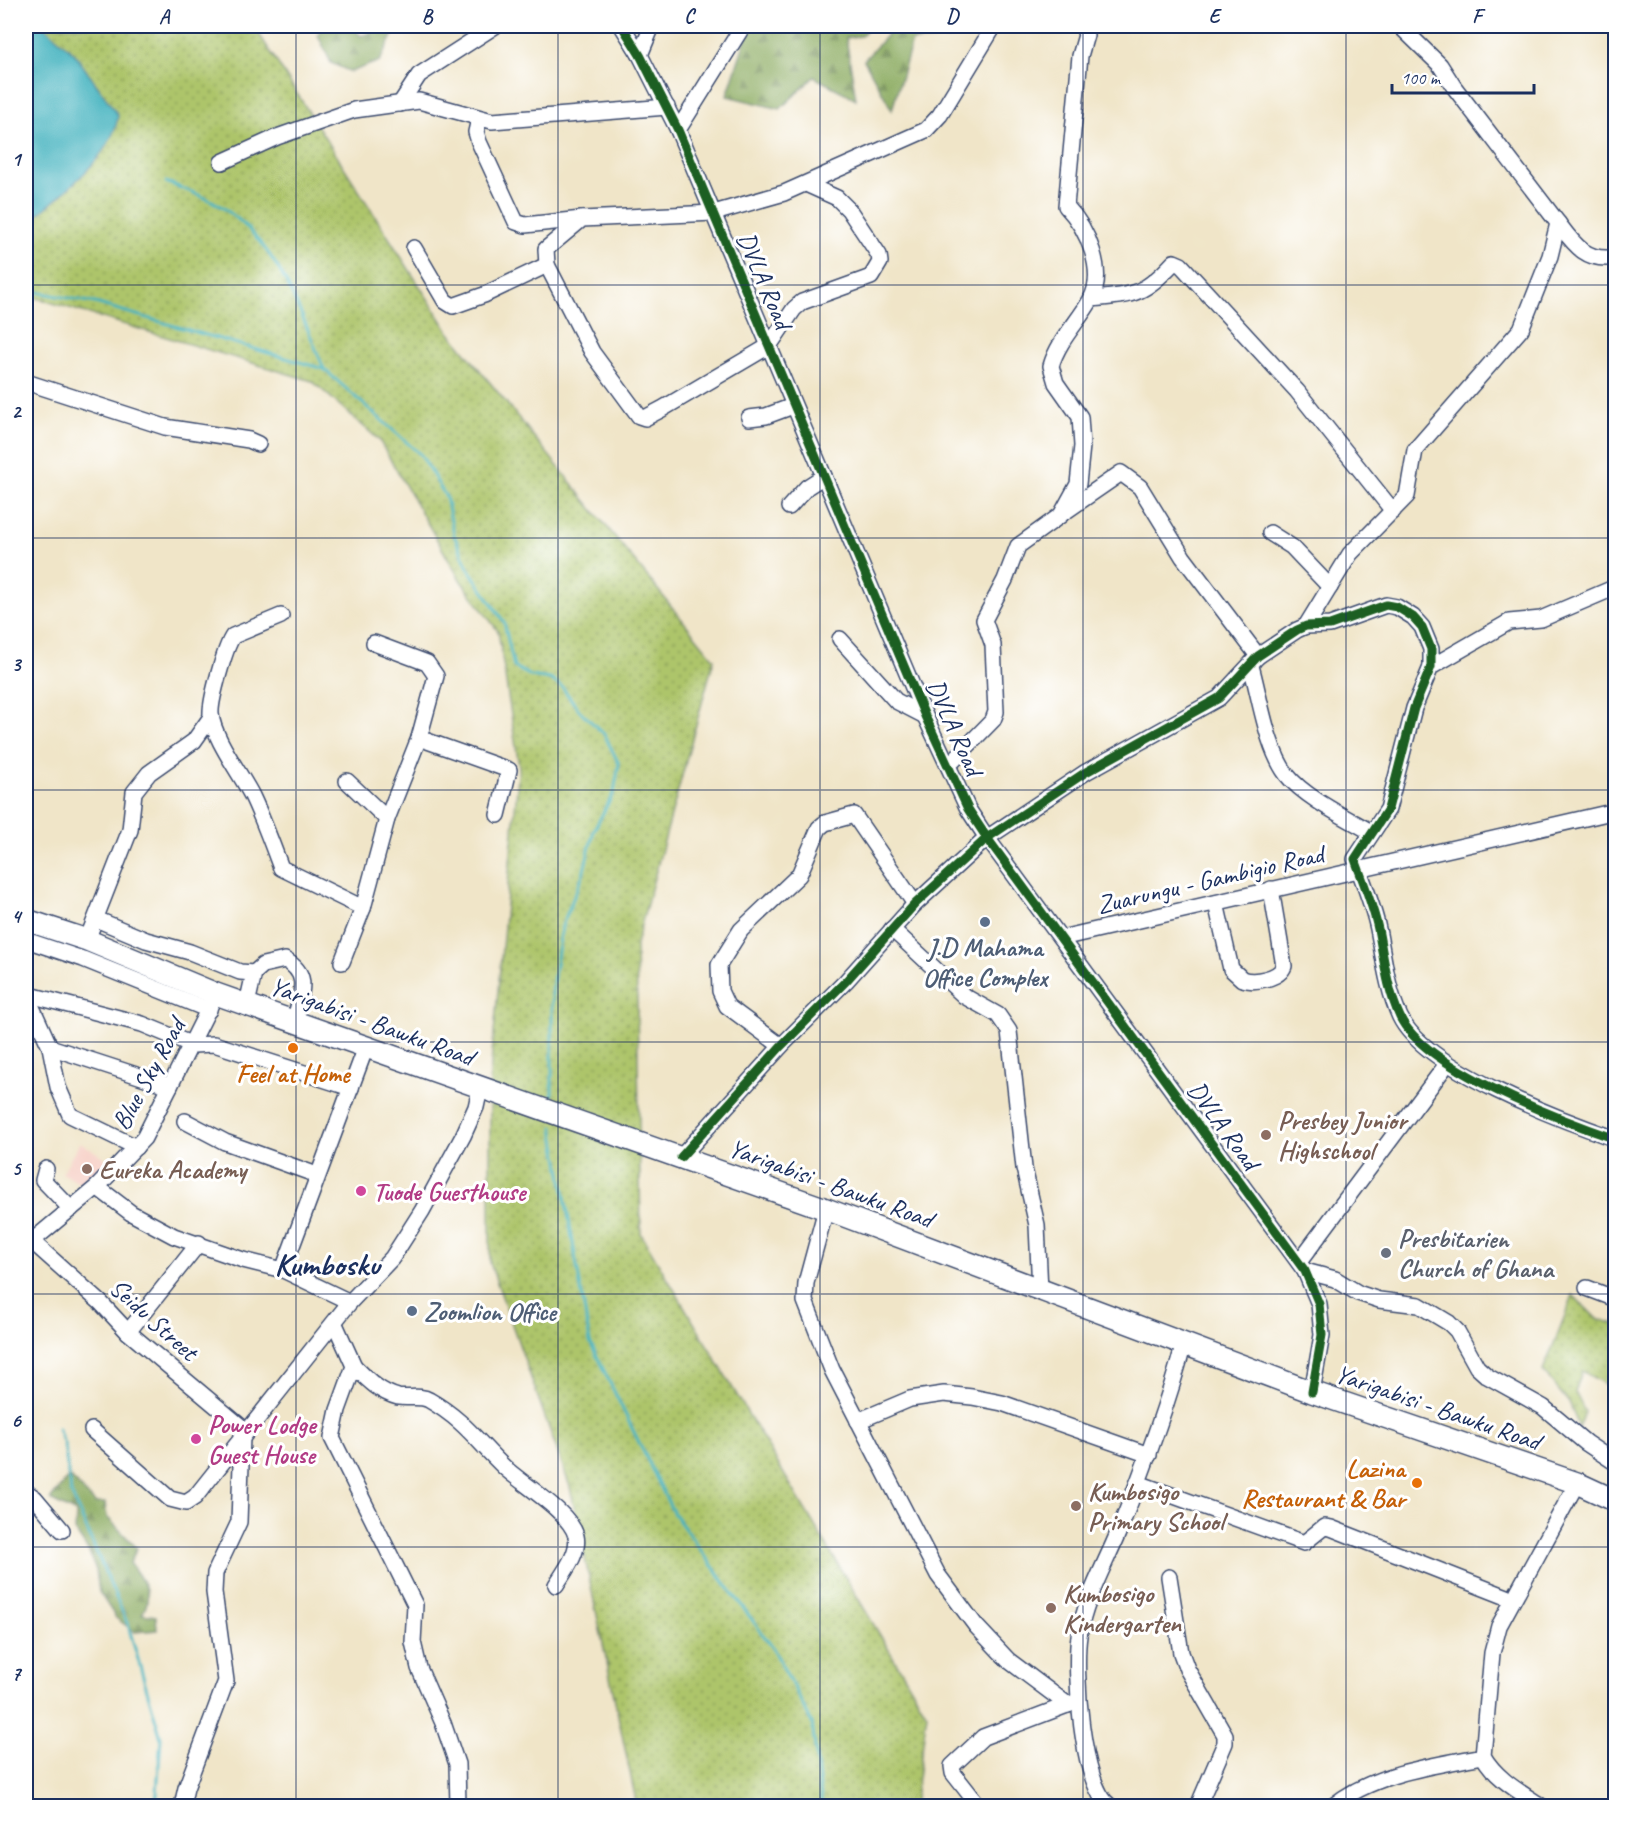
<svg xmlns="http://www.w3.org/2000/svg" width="1641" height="1832" font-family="Caveat,sans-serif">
	<defs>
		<pattern id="grass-dots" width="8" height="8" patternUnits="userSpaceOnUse" patternTransform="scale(1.5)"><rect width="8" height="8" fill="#adc56a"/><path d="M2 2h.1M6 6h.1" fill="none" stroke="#8ca05a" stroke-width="1.8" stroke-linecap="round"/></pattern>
		<pattern id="forest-firs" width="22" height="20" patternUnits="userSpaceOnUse" patternTransform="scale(1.5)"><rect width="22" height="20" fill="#8aaa5e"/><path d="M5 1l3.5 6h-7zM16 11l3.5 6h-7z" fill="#708b51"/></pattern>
	</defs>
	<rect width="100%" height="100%" fill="#fff"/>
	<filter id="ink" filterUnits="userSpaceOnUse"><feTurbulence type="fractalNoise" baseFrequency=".0167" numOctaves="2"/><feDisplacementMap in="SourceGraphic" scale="12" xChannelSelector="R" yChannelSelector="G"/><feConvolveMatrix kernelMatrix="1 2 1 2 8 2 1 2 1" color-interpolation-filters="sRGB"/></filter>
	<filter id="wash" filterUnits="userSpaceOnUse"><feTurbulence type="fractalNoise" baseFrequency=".008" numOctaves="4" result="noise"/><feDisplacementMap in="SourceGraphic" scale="24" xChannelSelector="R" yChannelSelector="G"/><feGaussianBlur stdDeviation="1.35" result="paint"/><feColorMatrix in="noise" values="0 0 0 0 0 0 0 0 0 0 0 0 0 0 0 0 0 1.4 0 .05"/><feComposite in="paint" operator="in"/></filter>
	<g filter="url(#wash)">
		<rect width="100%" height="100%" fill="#f0e5c8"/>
		<path fill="#f7d1c8" d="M 80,1142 L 114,1164 L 91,1190 L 62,1173 Z"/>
		<g fill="url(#grass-dots)" stroke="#647a64" stroke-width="1.5">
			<path d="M 26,26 L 254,26 L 449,332 L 714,659 L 636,944 L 641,1234 L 927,1714 L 914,1806 L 637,1806 L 570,1487 L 490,1263 L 490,1075 L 519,767 L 498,631 L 461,581 L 379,440 L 312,381 L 26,295 Z"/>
			<path d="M 1573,1295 L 1596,1318 L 1615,1324 L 1615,1390 L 1582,1371 L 1575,1392 L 1585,1412 L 1579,1428 L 1570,1404 L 1543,1371 Z"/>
		</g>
		<g fill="url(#forest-firs)" stroke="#526c5e" stroke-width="1.5">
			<path d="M 322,26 L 351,26 L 361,36 L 372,32 L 379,26 L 397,26 L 380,61 L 351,72 L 331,63 L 318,35 Z"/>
			<path d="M 752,26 L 870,26 L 861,36 L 846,38 L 856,99 L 814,77 L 780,109 L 727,96 L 748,31 Z"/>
			<path d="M 883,26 L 957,26 L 955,38 L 912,41 L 892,110 L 864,60 L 887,35 Z"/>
			<path d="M 69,1476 L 95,1503 L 105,1503 L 107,1517 L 137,1548 L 130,1563 C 142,1580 155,1594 142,1614 L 156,1616 L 157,1630 L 135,1632 L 116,1618 L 99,1592 L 96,1570 L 89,1552 L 75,1531 L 76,1513 L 50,1500 Z"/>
		</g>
		<path fill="#44b3bf" stroke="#30718e" stroke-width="1.5" d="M 26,26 L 43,26 L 74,53 L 118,115 C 114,157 56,198 26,225 Z"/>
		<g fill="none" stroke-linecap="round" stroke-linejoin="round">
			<g stroke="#44b3bf" stroke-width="3">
				<path d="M 166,182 C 185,190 209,197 225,209 C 279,247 300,311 324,369"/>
				<path d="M 26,290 L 95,303 L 324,369 L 421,455 L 446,497 L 454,535 L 468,568 L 504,622 L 514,667 L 531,676 L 550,679 L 562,687 L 579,710 L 604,734 L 619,764 L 614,792 L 594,830 L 583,874 L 562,926 L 552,989 L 552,1096"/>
				<path d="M 553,1127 L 590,1342 L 674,1514 L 773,1648 L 812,1723 L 822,1806"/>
				<path d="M 58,1428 L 64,1444 L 71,1493 L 128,1625 L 161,1738 L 156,1806"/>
			</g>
		</g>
	</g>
	<g filter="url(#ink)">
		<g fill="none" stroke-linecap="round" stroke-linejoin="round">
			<g stroke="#3b4a6e" stroke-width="18">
				<g id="minor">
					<path d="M 622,26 L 640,55 L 678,130 L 925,716 L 968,809 L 987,838 L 1305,1271 L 1319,1304 L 1322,1335 L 1312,1392"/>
					<path d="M 640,55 L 652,26"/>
					<path d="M 400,104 L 419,75 L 495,26"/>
					<path d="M 479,119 L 476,132 L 479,142 L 516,222 L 525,225 L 582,219"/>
					<path d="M 678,130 L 743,26"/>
					<path d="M 222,162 L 277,137 L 354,110 L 419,101 L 492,121 L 667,107"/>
					<path d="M 806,184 L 837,198 L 849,210 L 879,255 L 880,262 L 871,277 L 802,302 L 794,309 L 769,346 L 662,409 L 645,418 L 639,416 L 592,352 L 547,265 L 546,249 L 582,219 L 714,213 L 784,193 L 926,130 L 940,115 L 994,26"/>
					<path d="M 1558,223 C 1573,243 1586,263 1616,257"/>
					<path d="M 414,248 L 445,301 L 453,306 L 484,295 L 547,265"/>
					<path d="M 1092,299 C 1134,295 1144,295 1174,262 L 1181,265 L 1297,391 L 1393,511"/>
					<path d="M 26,382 L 165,427 L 249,440 L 258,444"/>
					<path d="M 749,418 L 766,416 L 793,406"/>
					<path d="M 789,507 L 807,487 L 824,476"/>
					<path d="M 1066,511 L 1121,473 L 1140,487 L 1183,557 L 1258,656"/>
					<path d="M 1270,533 L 1292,547 L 1330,587"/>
					<path d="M 281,616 L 233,636 C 225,647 210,701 211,714 C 213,738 241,774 252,796 C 263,819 272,844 281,868 L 363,908"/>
					<path d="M 1306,626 L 1350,554 L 1407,496 L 1415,450 L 1521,329 L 1550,256 L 1558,223 L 1454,87 L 1440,65 L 1400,26"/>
					<path d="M 840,639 L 896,701 L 925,716"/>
					<path d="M 1251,666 C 1260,698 1267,749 1287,775 C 1304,797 1347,818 1371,832"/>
					<path d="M 1431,667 L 1509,622 L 1541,619 L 1616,587"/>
					<path d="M 419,738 L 509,770 L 498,815"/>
					<path d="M 948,766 L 993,720 L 996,712 L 993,645 L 984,620 L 1005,580 L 1018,546 L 1061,515 L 1078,484 L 1082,446 L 1080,417 L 1056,383 L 1051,366 C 1058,341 1078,322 1090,301 C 1107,272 1087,228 1066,206 L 1080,56 L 1086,35 L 1083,26"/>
					<path d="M 347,781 L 387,819"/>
					<path d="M 1216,903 L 1231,969 L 1242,979 C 1254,983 1279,979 1284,966 L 1271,889"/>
					<path d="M 96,919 L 146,940 L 190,952 L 240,972 L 254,973 L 263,965 L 285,960 C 312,975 300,995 295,1020"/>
					<path d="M 892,929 L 964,996 L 998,1015 L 1009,1031 L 1024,1168 L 1037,1225 L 1040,1291"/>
					<path d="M 1061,938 L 1616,811"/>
					<path d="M 26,940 L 83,959 L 209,1010"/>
					<path d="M 87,940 L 130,830 L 134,792 L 149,773 L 194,741 L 211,717"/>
					<path d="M 342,962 L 363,908 L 387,819 L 419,738 L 436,676 L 427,663 L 374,643"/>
					<path d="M 26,994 L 142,1024 L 193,1045 L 214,1044 L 351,1088"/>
					<path d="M 26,994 L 50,1047 L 58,1087 L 70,1115 L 136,1147"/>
					<path d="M 247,1004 L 254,973"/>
					<path d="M 781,1046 L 727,1006 L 720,991 L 719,965 L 741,930 L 799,875 L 819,828 L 825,823 L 854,815 L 915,904"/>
					<path d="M 50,1047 L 170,1086"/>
					<path d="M 185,1121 L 225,1142 L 317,1175"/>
					<path d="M 681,1157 L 781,1046 L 846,981 L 915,904 L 987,838 L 1086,772 L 1219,698 L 1258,656 L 1297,630 L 1306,626 L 1330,625 L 1386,605 L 1397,607 L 1413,617 L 1422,627 L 1431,649 L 1431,667 L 1414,708 L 1388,809 L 1355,859 C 1363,882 1373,905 1378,929 C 1384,959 1387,989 1400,1017 C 1425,1069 1561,1120 1616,1139"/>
					<path d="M 46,1169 L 43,1180 L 71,1209"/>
					<path d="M 97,1187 L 131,1213 L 174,1236 L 243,1260 L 283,1270 L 350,1302"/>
					<path d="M 826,1209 L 806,1283 L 805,1301 L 832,1370 L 938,1575 L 976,1626 L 1008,1660 L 1068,1705"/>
					<path d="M 26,1236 L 101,1303 L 128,1332 L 246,1431"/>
					<path d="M 31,1242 L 97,1187 L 144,1138 L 216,994"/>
					<path d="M 1299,1262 L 1447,1064"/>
					<path d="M 283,1270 L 366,1047"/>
					<path d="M 1305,1271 L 1335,1279 L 1358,1293 L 1379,1300 L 1419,1305 L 1449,1323 L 1457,1331 L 1477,1367 L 1487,1376 L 1543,1407 L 1586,1443 L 1616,1463"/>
					<path d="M 1587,1288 L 1616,1299"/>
					<path d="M 335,1324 L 354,1366 L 338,1410 L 332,1438 L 415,1605 L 413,1642 L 419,1668 L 443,1723 L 457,1764 L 458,1806"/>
					<path d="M 128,1332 L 199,1243"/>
					<path d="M 354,1366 C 367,1379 379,1392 398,1397 C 408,1399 421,1395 429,1400 C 464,1420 477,1441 504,1467 C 522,1484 570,1512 576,1536 C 580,1552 564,1572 556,1585"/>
					<path d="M 858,1421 L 910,1399 L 944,1394 L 972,1397 L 1002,1403 L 1149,1455"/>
					<path d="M 92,1430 L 170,1499 L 186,1503 L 195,1497 L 350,1302 L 392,1258 L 422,1211 L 463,1136 L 476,1107 L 480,1089"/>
					<path d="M 1138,1483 L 1304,1543 L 1324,1527 L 1331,1528 L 1512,1599"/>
					<path d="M 26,1492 L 35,1498 L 62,1530"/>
					<path d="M 1169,1577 L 1181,1653 L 1187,1669 L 1225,1735 L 1225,1743 L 1198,1806"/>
					<path d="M 182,1806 L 186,1788 L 226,1681 L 214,1592 L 215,1573 L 239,1522 L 242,1436"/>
					<path d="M 979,1806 L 953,1773 L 952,1766 L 983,1737 L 1075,1702"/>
					<path d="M 1110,1806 C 1081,1786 1074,1670 1079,1636 C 1084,1601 1105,1565 1118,1533 C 1143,1471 1167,1408 1184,1343"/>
					<path d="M 1333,1806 C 1373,1773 1433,1766 1483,1756"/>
					<path d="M 1541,1806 C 1520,1792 1496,1779 1483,1756 L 1492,1653 L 1499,1626 L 1577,1483"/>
				</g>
			</g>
			<g stroke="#3b4a6e" stroke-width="24">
				<path id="highway" d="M 26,920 L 87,940 L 216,994 L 826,1209 L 1312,1392 L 1577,1483 L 1616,1501"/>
			</g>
			<use href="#minor" stroke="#fff" stroke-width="15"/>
			<use href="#highway" stroke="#fff" stroke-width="21"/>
			<g stroke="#fff" stroke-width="13">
				<g id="cycleway">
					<path d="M 622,26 L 640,55 L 678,130 L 925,716 L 968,809 L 987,838 L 1305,1271 L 1319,1304 L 1322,1335 L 1312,1392"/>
					<path d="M 681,1157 L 781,1046 L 846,981 L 915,904 L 987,838 L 1086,772 L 1219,698 L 1258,656 L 1297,630 L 1306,626 L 1330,625 L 1386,605 L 1397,607 L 1413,617 L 1422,627 L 1431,649 L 1431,667 L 1414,708 L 1388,809 L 1355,859 C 1363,882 1373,905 1378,929 C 1384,959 1387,989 1400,1017 C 1425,1069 1561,1120 1616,1139"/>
				</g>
			</g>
			<use href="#cycleway" stroke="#1b5e20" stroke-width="9"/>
		</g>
	</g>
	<path fill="none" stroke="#1b2f5e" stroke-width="1.5" stroke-opacity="0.55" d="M 296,26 L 296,1806M 558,26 L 558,1806M 820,26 L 820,1806M 1083,26 L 1083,1806M 1346,26 L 1346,1806M 26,285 L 1616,285M 26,538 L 1616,538M 26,790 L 1616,790M 26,1042 L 1616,1042M 26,1294 L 1616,1294M 26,1547 L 1616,1547"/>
	<g fill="#5c6f8a" stroke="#fff" stroke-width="2">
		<circle cx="985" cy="922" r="6"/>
		<circle cx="412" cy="1311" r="6"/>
	</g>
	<g fill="#e8710a" stroke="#fff" stroke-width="2">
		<circle cx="293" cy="1048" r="6"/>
		<circle cx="1417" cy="1483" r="6"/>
	</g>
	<g fill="#8d6e63" stroke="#fff" stroke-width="2">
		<circle cx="1266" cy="1135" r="6"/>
		<circle cx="87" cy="1169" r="6"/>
		<circle cx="1076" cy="1506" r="6"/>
		<circle cx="1051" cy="1608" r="6"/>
	</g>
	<g fill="#d1479c" stroke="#fff" stroke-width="2">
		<circle cx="361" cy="1191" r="6"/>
		<circle cx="196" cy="1439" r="6"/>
	</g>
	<circle fill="#6b7280" stroke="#fff" stroke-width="2" cx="1386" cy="1253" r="6"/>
	<g text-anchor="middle" stroke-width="6" stroke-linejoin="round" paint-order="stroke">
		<g font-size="26" fill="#1b2f5e" stroke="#fff">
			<text transform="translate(765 280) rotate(67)" y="9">DVLA Road</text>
			<text transform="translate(955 727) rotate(66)" y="9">DVLA Road</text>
			<text transform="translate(1210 879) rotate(-13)" y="9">Zuarungu - Gambigio Road</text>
			<text transform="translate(372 1021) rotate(20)" y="9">Yarigabisi - Bawku Road</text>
			<text transform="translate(148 1074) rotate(-61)" y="9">Blue Sky Road</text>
			<text transform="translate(1224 1125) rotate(54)" y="9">DVLA Road</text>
			<text transform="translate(831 1183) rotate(20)" y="9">Yarigabisi - Bawku Road</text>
			<text transform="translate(154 1319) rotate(42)" y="9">Seidu Street</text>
			<text transform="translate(1438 1407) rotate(19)" y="9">Yarigabisi - Bawku Road</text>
		</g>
		<g font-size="26" font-weight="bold" fill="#4e5e75" stroke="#fff">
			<text x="985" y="956">J.D Mahama<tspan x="985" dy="30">Office Complex</tspan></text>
			<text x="424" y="1320" text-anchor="start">Zoomlion Office</text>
		</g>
		<g font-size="26" font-weight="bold" fill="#c56008" stroke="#fff">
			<text x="293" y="1082">Feel at Home</text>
			<text x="1405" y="1477" text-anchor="end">Lazina<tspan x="1405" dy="30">Restaurant &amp; Bar</tspan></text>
		</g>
		<g font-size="26" font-weight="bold" fill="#785e54" stroke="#fff" text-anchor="start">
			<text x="1278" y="1129">Presbey Junior<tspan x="1278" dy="30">Highschool</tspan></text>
			<text x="99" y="1178">Eureka Academy</text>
			<text x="1088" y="1500">Kumbosigo<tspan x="1088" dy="30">Primary School</tspan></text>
			<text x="1063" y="1602">Kumbosigo<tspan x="1063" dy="30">Kindergarten</tspan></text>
		</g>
		<g font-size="26" font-weight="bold" fill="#b23c85" stroke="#fff" text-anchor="start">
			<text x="373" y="1200">Tuode Guesthouse</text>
			<text x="208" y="1433">Power Lodge<tspan x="208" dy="30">Guest House</tspan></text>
		</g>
		<g font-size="26" font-weight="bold" fill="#5b616d" stroke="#fff" text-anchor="start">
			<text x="1398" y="1247">Presbitarien<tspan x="1398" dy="30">Church of Ghana</tspan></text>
		</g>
		<g font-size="32" font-weight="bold" fill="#1b2f5e" stroke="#fff">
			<text x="327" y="1275">Kumbosku</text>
		</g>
	</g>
	<rect width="1641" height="1832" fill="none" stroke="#fff" stroke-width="66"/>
	<path d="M1392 84v9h142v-9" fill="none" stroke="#1b2f5e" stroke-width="3"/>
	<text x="1401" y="84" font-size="18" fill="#1b2f5e" stroke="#ffffff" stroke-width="4.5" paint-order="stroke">100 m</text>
	<rect x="33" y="33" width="1575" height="1766" fill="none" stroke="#1b2f5e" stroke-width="2"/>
	<g font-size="20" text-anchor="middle" font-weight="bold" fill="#1b2f5e">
		<text x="164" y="23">A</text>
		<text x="427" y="23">B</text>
		<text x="689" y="23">C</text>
		<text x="952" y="23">D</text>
		<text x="1214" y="23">E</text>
		<text x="1477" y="23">F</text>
		<text x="16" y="166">1</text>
		<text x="16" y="418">2</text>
		<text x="16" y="671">3</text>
		<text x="16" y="923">4</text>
		<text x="16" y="1175">5</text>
		<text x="16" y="1427">6</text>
		<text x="16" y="1680">7</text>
	</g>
</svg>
